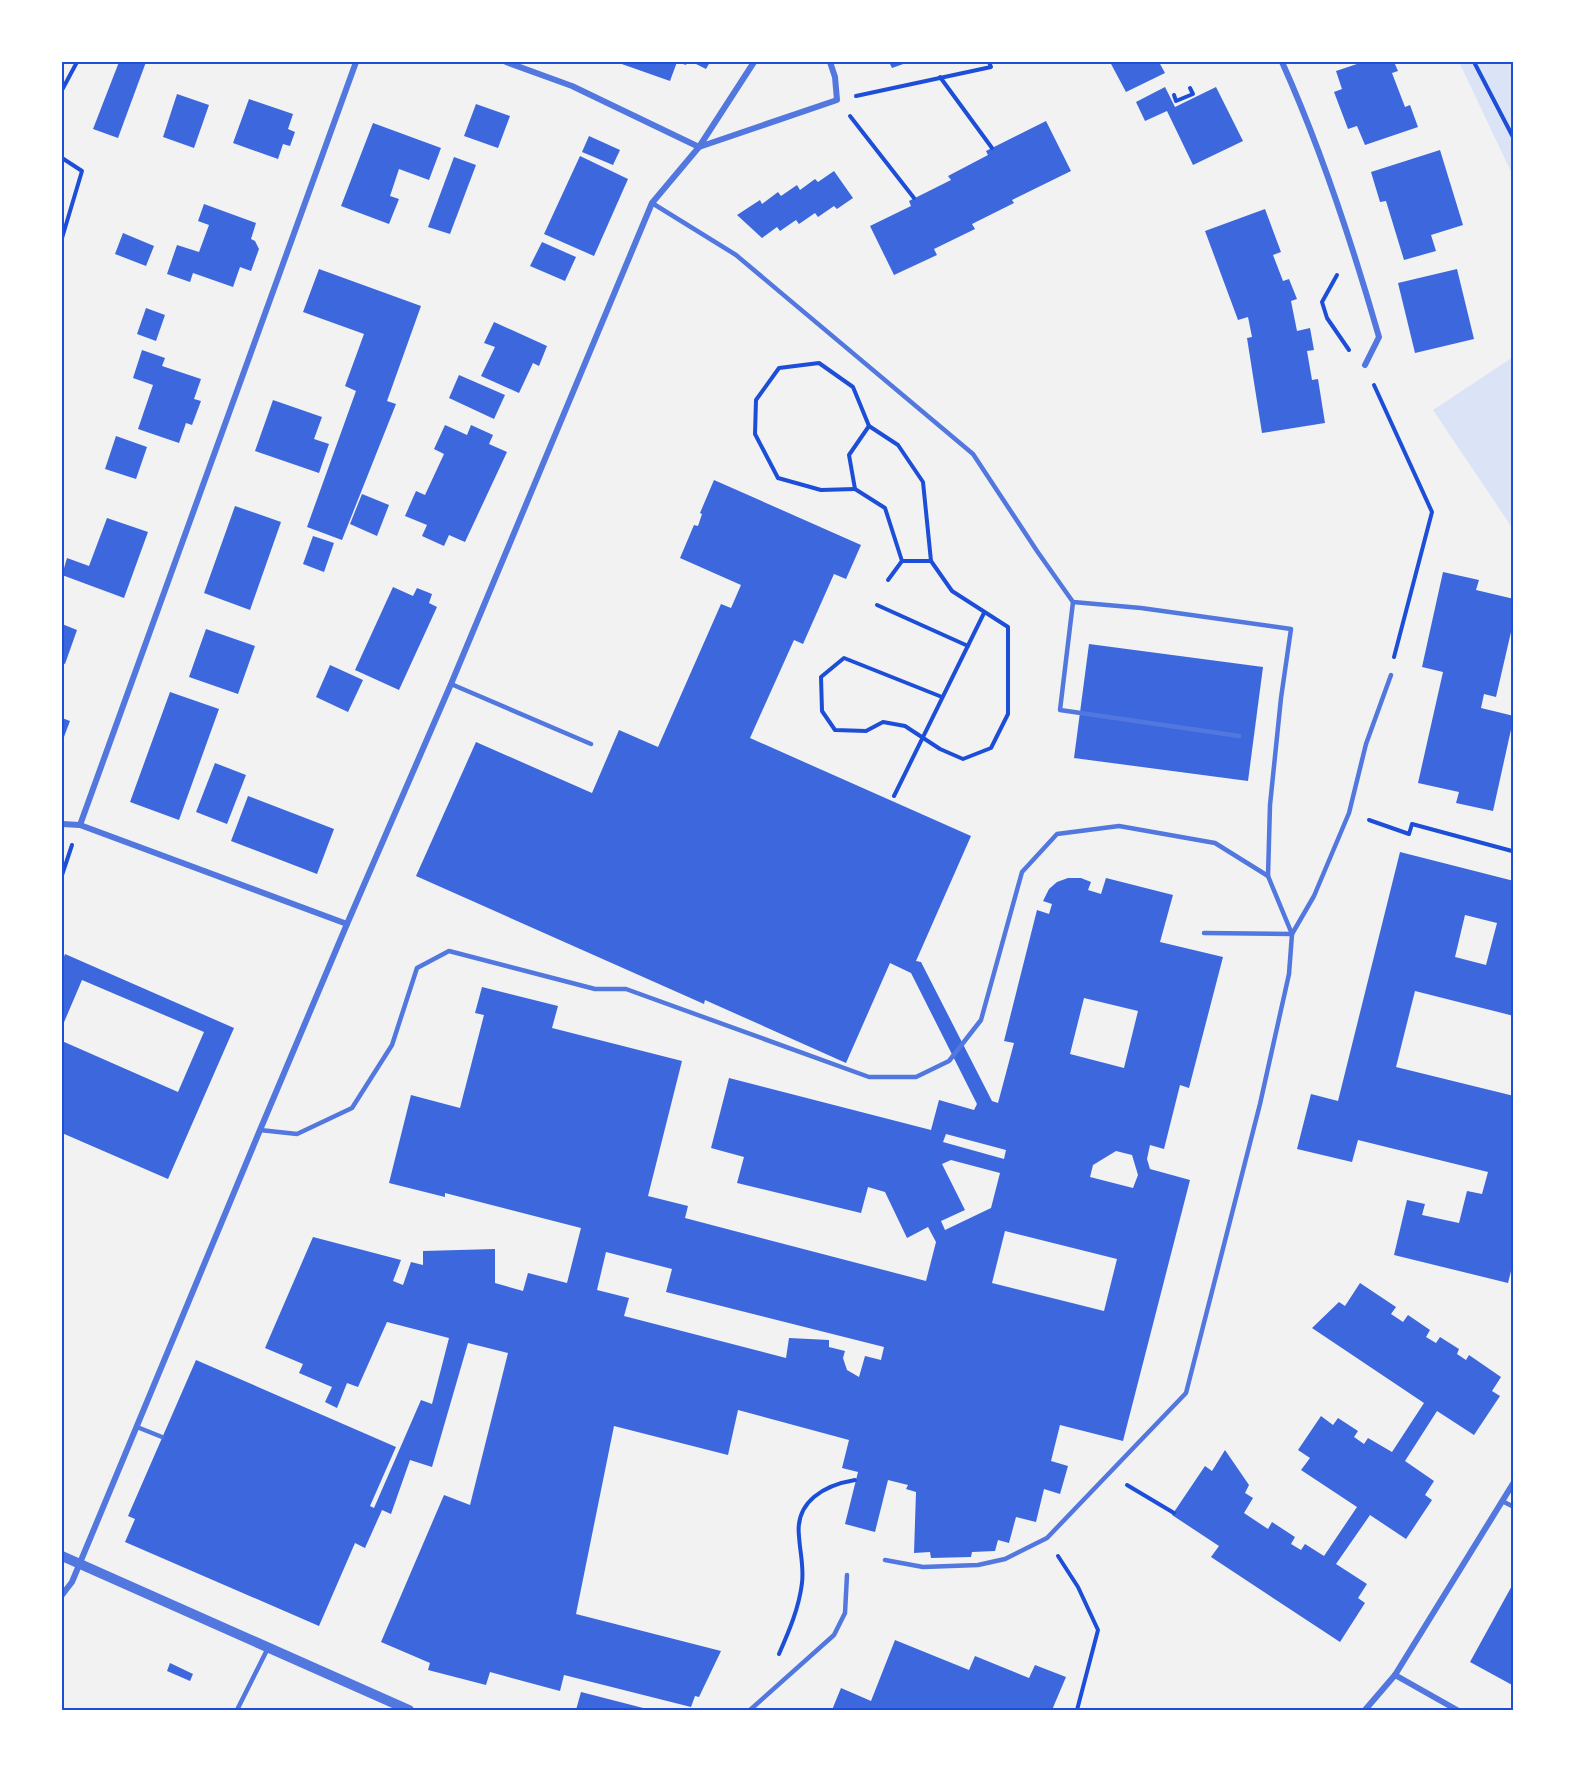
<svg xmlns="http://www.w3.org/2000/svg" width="1575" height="1772" font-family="'Fira Sans',sans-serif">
	<rect width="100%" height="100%" fill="#f2f2f2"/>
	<g fill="#dbe4f7">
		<path d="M 1459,62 L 1513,62 L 1513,176 Z"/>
		<path d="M 1513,357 L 1513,529 L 1433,410 Z"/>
	</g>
	<g fill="#3d67dc" fill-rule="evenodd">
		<path d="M 119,62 L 146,62 L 118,138 L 93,129 Z"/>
		<path d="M 616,62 L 687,62 L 686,65 L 677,62 L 670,81 Z"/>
		<path d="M 692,62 L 710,62 L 706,69 Z"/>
		<path d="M 889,62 L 909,62 L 892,68 Z"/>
		<path d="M 1110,62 L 1159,62 L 1165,73 L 1126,92 Z"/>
		<path d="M 1363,62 L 1394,62 L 1398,71 L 1392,73 L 1405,107 L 1410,105 L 1418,127 L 1365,145 L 1357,126 L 1348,129 L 1334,92 L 1342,89 L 1336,71 Z"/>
		<path d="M 1165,87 L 1175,107 L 1216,87 L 1243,141 L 1193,165 L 1167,111 L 1145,121 L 1136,102 Z"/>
		<path d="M 177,94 L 209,105 L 194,148 L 163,137 Z"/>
		<path d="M 249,99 L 293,114 L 288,129 L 295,132 L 290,146 L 283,144 L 278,159 L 233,143 Z"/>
		<path d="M 476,104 L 510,116 L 498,148 L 464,136 Z"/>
		<path d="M 1046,121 L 1071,171 L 1012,200 L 1014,203 L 972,224 L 975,229 L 934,249 L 937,255 L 894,275 L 870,226 L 911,206 L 909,201 L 951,180 L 948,176 L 988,155 L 986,151 Z"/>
		<path d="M 373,123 L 441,148 L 429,180 L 399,169 L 390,196 L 399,199 L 389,224 L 341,206 Z"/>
		<path d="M 589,136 L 620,150 L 613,165 L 582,152 Z"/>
		<path d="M 1440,150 L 1463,225 L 1431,235 L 1436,251 L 1404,260 L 1386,201 L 1380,202 L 1371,172 Z"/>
		<path d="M 580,156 L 628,179 L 594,256 L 544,234 Z"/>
		<path d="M 454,157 L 476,165 L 450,234 L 428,227 Z"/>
		<path d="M 834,171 L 853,198 L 837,209 L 834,206 L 818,217 L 815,213 L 799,224 L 796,220 L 780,231 L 777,227 L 762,238 L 737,215 L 760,200 L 762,204 L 778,192 L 781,196 L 797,185 L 800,190 L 815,179 L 818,182 Z"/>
		<path d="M 204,204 L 256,223 L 251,239 L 255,241 L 259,249 L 251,271 L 240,267 L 233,287 L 193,273 L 190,282 L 167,274 L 177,245 L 199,252 L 209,225 L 198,221 Z"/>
		<path d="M 1265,209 L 1281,252 L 1273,255 L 1283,281 L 1289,279 L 1297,299 L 1291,301 L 1297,331 L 1310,328 L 1314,350 L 1307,351 L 1312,380 L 1318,379 L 1325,423 L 1262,433 L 1247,338 L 1252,337 L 1248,317 L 1238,320 L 1205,231 Z"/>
		<path d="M 123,233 L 154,246 L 146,266 L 115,254 Z"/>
		<path d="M 542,242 L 576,257 L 565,281 L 530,266 Z"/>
		<path d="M 319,269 L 421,306 L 387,401 L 396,404 L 342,540 L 307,527 L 356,391 L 345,386 L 364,334 L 303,312 Z"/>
		<path d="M 1457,269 L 1474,339 L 1415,353 L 1398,283 Z"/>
		<path d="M 146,308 L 165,315 L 156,341 L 137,334 Z"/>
		<path d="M 494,322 L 547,346 L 539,366 L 533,363 L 519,393 L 481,376 L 495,347 L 484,343 Z"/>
		<path d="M 142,350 L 165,358 L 162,366 L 201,379 L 194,399 L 201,401 L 192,425 L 186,423 L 179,443 L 138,429 L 153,385 L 133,378 Z"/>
		<path d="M 459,375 L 505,395 L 494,419 L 449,398 Z"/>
		<path d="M 273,400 L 322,417 L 314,439 L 329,444 L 319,473 L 255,451 Z"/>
		<path d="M 445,425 L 467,435 L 471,425 L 493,435 L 489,444 L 507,452 L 465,542 L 449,535 L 444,546 L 422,536 L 427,525 L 405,516 L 416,491 L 425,495 L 444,454 L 434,449 Z"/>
		<path d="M 116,436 L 147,447 L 136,479 L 105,469 Z"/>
		<path d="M 714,480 L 861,545 L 846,579 L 834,574 L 803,644 L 794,640 L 750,738 L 971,836 L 916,961 L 921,962 L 992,1101 L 998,1103 L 1014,1043 L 1004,1041 L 1037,910 L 1049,914 L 1052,904 L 1043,901 L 1049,889 L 1057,882 L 1068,878 L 1081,878 L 1091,882 L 1088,890 L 1101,894 L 1106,878 L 1173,895 L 1160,942 L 1223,957 L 1189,1088 L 1180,1085 L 1164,1149 L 1150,1145 L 1147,1159 L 1150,1169 L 1190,1180 L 1123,1441 L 1060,1425 L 1051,1461 L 1068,1466 L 1060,1494 L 1044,1489 L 1036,1522 L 1016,1517 L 1009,1543 L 998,1540 L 995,1551 L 972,1552 L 971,1557 L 931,1558 L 930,1552 L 914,1553 L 916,1492 L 906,1489 L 908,1485 L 888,1480 L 875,1532 L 845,1524 L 858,1472 L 842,1468 L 849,1440 L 738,1410 L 728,1455 L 614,1426 L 576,1614 L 721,1651 L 699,1697 L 695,1696 L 691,1707 L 564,1675 L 560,1691 L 490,1672 L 486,1685 L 428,1670 L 430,1663 L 381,1642 L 444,1495 L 470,1505 L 508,1353 L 468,1343 L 432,1467 L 410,1460 L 391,1514 L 382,1510 L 365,1548 L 355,1543 L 319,1626 L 125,1542 L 135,1519 L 128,1516 L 196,1360 L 396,1447 L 370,1506 L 374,1508 L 421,1400 L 432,1404 L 449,1338 L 387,1322 L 358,1387 L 347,1383 L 337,1408 L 325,1402 L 332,1387 L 299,1373 L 303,1364 L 265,1348 L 313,1237 L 401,1260 L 393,1281 L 403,1285 L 411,1262 L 423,1265 L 423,1251 L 495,1249 L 495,1283 L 523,1291 L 528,1273 L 567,1283 L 581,1228 L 445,1193 L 445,1197 L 389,1183 L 411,1095 L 460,1108 L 484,1015 L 475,1013 L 482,987 L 558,1006 L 552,1028 L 682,1061 L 648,1196 L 688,1206 L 685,1218 L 926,1281 L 936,1242 L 928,1227 L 907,1238 L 885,1192 L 868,1187 L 861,1213 L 737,1183 L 744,1157 L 711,1148 L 729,1078 L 931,1130 L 939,1100 L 974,1110 L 977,1104 L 911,973 L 890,963 L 846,1063 L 705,1000 L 704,1004 L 416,876 L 476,742 L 592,793 L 619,730 L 658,747 L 721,604 L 731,608 L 741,585 L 680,558 L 694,525 L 698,526 L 702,514 L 700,513 ZM 1084,998 L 1138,1011 L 1124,1068 L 1070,1054 ZM 946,1134 L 1006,1150 L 1004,1159 L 943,1142 ZM 1116,1151 L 1132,1155 L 1138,1175 L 1133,1188 L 1090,1177 L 1093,1165 ZM 951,1160 L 1000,1173 L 991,1208 L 945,1230 L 941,1221 L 965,1210 L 942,1164 ZM 1005,1231 L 1117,1259 L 1104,1311 L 992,1283 ZM 606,1252 L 672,1269 L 666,1292 L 884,1347 L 881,1360 L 865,1356 L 859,1377 L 847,1370 L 843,1358 L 845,1351 L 829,1347 L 829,1340 L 789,1338 L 786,1358 L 624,1316 L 629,1298 L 597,1290 Z"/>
		<path d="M 362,494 L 389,505 L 377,536 L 350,524 Z"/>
		<path d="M 235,506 L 281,522 L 250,610 L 204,593 Z"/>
		<path d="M 107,518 L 148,532 L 124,598 L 62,575 L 67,558 L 89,566 Z"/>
		<path d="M 313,536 L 334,543 L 324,572 L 303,564 Z"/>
		<path d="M 1443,572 L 1479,580 L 1476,590 L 1514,599 L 1514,619 L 1496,697 L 1484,694 L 1481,708 L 1514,716 L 1493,811 L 1456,803 L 1459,792 L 1418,783 L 1443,672 L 1422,667 Z"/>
		<path d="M 393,587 L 413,596 L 417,588 L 432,594 L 429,603 L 437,607 L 399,690 L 355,670 Z"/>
		<path d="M 62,624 L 77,630 L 65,664 L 62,663 Z"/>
		<path d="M 206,629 L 255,646 L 238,694 L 189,677 Z"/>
		<path d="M 1089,644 L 1263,667 L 1248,781 L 1074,758 Z"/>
		<path d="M 330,665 L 363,680 L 348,712 L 316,697 Z"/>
		<path d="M 170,692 L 219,709 L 179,820 L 130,802 Z"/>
		<path d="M 62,718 L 70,721 L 62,742 Z"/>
		<path d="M 215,763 L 246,775 L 227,824 L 196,812 Z"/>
		<path d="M 248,796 L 334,829 L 317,874 L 231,841 Z"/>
		<path d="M 1400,852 L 1514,881 L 1514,1016 L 1415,991 L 1396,1067 L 1514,1096 L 1514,1259 L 1508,1283 L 1394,1255 L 1407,1200 L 1425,1204 L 1422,1215 L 1459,1223 L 1467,1191 L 1482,1194 L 1488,1172 L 1358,1140 L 1352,1162 L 1297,1149 L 1311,1094 L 1338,1101 ZM 1465,915 L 1497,923 L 1486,965 L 1455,957 Z"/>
		<path d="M 65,954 L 234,1028 L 168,1179 L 62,1133 L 62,1041 L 178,1092 L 204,1032 L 82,980 L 62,1027 L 62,962 Z"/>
		<path d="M 1360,1283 L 1396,1307 L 1391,1314 L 1403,1322 L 1408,1315 L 1430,1330 L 1426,1337 L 1436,1343 L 1440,1337 L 1459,1349 L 1457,1354 L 1466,1360 L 1469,1355 L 1501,1377 L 1492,1391 L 1500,1396 L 1474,1435 L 1437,1411 L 1405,1461 L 1434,1481 L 1425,1495 L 1432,1500 L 1406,1539 L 1370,1515 L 1336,1564 L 1367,1584 L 1358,1598 L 1365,1603 L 1340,1642 L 1211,1557 L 1219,1546 L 1172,1515 L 1205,1466 L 1212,1471 L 1225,1450 L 1249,1485 L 1245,1493 L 1253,1498 L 1244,1513 L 1268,1529 L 1272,1522 L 1295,1537 L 1291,1544 L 1301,1550 L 1305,1544 L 1324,1556 L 1357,1507 L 1301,1470 L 1310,1458 L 1298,1450 L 1321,1416 L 1333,1425 L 1338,1418 L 1358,1431 L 1354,1437 L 1364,1444 L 1368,1438 L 1392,1452 L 1424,1403 L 1312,1328 L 1339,1302 L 1345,1306 Z"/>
		<path d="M 1514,1582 L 1514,1686 L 1470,1662 Z"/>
		<path d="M 895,1640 L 969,1670 L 975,1656 L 1029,1678 L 1035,1665 L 1066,1677 L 1052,1710 L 832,1710 L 841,1688 L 871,1701 Z"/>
		<path d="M 170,1663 L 193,1674 L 190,1681 L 167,1671 Z"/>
		<path d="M 581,1692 L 651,1710 L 576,1710 Z"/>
	</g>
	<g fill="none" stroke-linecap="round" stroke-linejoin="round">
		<g stroke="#1d4ed8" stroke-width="4">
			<path d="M 1474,62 L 1514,139"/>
			<path d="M 940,77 L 992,148"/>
			<path d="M 62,90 L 77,62"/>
			<path d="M 1174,95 L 1176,101 L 1193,94 L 1190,88"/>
			<path d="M 856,96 L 991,67 L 989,62"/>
			<path d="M 850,116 L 914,198"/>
			<path d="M 62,158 L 82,171 L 62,238"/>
			<path d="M 1337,275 L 1322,302 L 1327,318 L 1349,350"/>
			<path d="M 1374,385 L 1432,512 L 1394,657"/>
			<path d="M 869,426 L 849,455 L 855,489 L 885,508 L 902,561"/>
			<path d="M 855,489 L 821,490 L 778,478 L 755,434 L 756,400 L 779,368 L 819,363 L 853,387 L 869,426 L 898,445 L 923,482 L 931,561 L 952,591 L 1008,627 L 1008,714 L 991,748 L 963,759 L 940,749 L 905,726 L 883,722 L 866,731 L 835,730 L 822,711 L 821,677 L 844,658 L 942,697"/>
			<path d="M 888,580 L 902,561 L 931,561"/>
			<path d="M 877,605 L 968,646"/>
			<path d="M 894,796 L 984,613"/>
			<path d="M 1369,820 L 1409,834 L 1412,824 L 1512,851 L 1514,849"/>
			<path d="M 62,875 L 72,845"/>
			<path d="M 1127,1485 L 1174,1513"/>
			<path d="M 1058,1556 L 1078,1587 L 1098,1630 L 1077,1710"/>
			<path d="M 779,1654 C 789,1631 799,1608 802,1583 C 804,1566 800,1553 799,1536 C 795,1501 825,1485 855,1480"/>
		</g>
		<g stroke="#5277de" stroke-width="4.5">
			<path d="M 652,203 L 736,255 L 973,454 L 1037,551 L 1073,602 L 1141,608 L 1291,629 L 1281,698 L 1270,805 L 1268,876 L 1292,934"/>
			<path d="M 1073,602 L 1060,710 L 1239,736"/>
			<path d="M 451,684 L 591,744"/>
			<path d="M 1204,933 L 1292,934"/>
			<path d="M 260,1130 L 297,1134 L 352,1108 L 392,1045 L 417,968 L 449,951 L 595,989 L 626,989 L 869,1077 L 916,1077 L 949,1061 L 981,1020 L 1022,872 L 1057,834 L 1119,826 L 1215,843 L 1268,876"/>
			<path d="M 137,1427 L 162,1437"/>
			<path d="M 1502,1501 L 1514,1507"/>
			<path d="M 885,1560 L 923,1567 L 978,1565 L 1005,1559 L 1047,1538 L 1186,1393 L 1260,1104 L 1289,974 L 1292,934 L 1314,896 L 1349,813 L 1366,744 L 1391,675"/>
			<path d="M 237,1710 L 268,1648"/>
			<path d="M 750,1710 L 834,1635 L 845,1613 L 847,1575"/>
		</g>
		<g stroke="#5277de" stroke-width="6">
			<path d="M 754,62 L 699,147 L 837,100 L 835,77 L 830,62"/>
			<path d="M 1282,62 C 1322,151 1352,243 1379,337 L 1365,365"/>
			<path d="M 62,824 L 80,825 L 347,924"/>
			<path d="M 80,825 L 356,62"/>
			<path d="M 62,1595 L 72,1582 L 260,1130 L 347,924 L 451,684 L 652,203 L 699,147 L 572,86 L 506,62"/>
			<path d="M 1395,1675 L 1457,1710"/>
			<path d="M 1365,1710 L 1395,1675 L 1514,1482"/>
		</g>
		<path stroke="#5277de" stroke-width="10" d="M 62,1556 L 409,1710"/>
	</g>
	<rect width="1575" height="1772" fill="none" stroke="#ffffff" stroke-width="126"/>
	<rect x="63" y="63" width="1449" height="1646" fill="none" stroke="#1d4ed8" stroke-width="2"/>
</svg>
